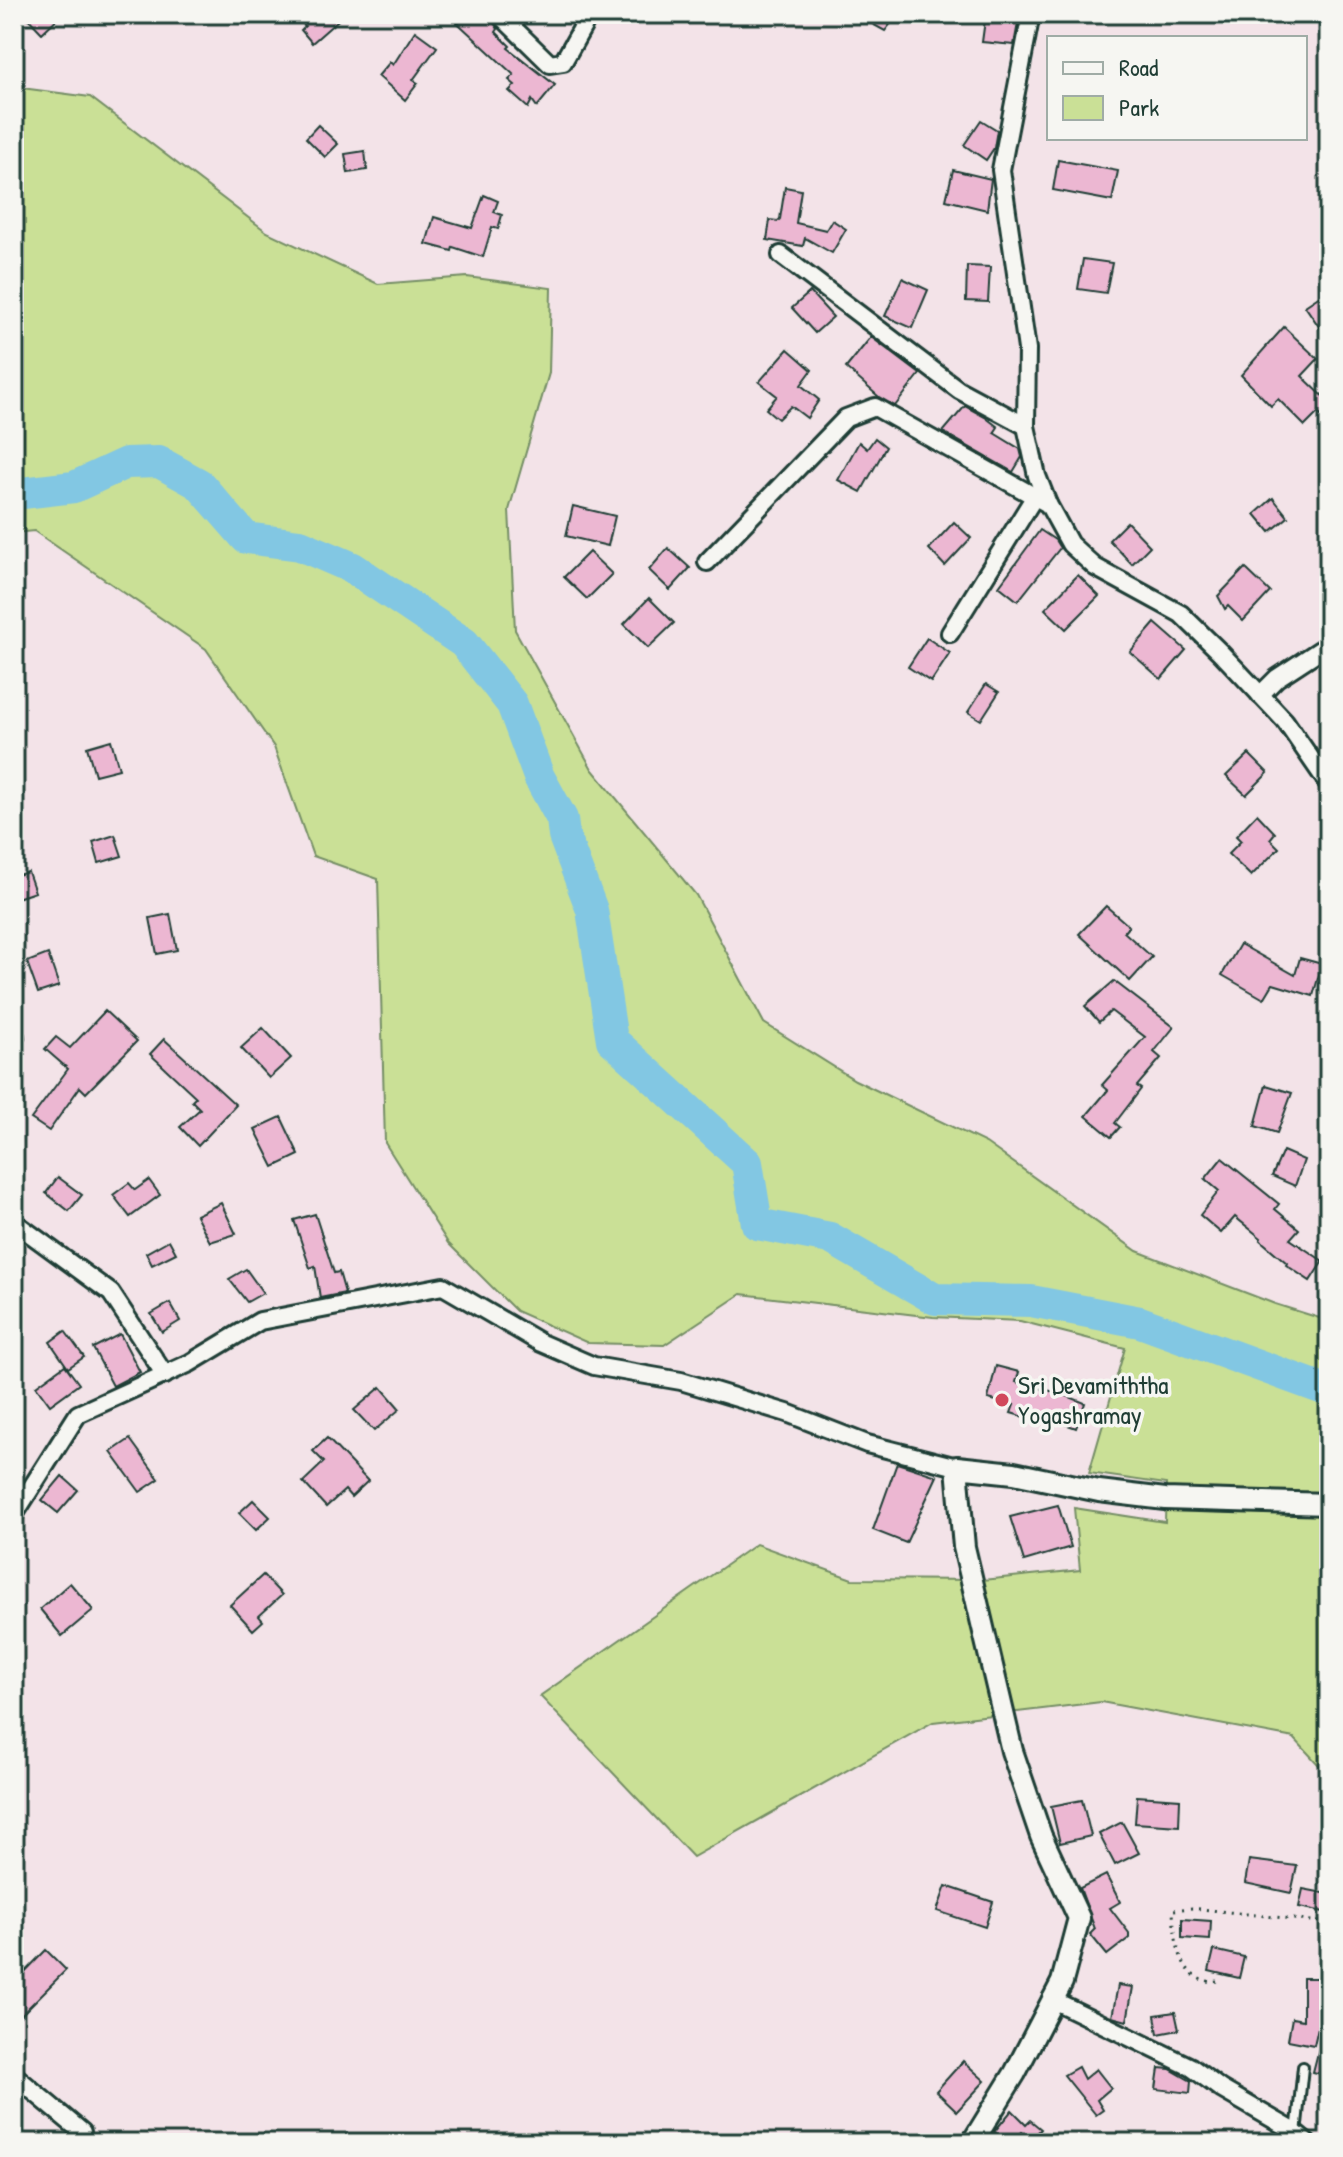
<svg xmlns="http://www.w3.org/2000/svg" width="1343" height="2157" font-family="'Patrick Hand',sans-serif">
	<rect width="100%" height="100%" fill="#f3e3e8"/>
	<filter id="ink" filterUnits="userSpaceOnUse"><feTurbulence type="fractalNoise" baseFrequency=".0125" numOctaves="2"/><feDisplacementMap in="SourceGraphic" scale="16" xChannelSelector="R" yChannelSelector="G"/><feConvolveMatrix kernelMatrix="1 2 1 2 8 2 1 2 1" color-interpolation-filters="sRGB"/></filter>
	<g filter="url(#ink)">
		<path fill="#cae096" stroke="#748e65" stroke-width="2" d="M 14,87 L 90,97 L 267,232 L 378,284 L 467,277 L 551,288 L 549,373 L 509,510 L 515,630 L 592,769 L 696,895 L 764,1023 L 855,1080 L 986,1143 L 1137,1251 L 1275,1304 L 1329,1321 L 1329,1776 L 1294,1738 L 1101,1702 L 933,1722 L 693,1857 L 540,1696 L 756,1544 L 852,1579 L 982,1580 L 1080,1570 L 1074,1508 L 1165,1522 L 1166,1484 L 1089,1473 L 1125,1348 L 1020,1321 L 933,1317 L 741,1294 L 664,1345 L 588,1343 L 516,1311 L 448,1243 L 385,1143 L 378,879 L 313,856 L 274,747 L 206,649 L 34,531 L 14,533 Z"/>
		<g fill="none" stroke-linecap="round" stroke-linejoin="round">
			<path stroke="#82c7e3" stroke-width="32" d="M 14,494 L 74,487 L 126,463 L 159,462 L 199,484 L 246,538 L 300,545 L 353,568 L 464,643 L 512,704 L 539,777 L 562,819 L 564,836 L 592,910 L 612,1040 L 747,1163 L 757,1224 L 830,1238 L 935,1299 L 1031,1301 L 1140,1322 L 1329,1391"/>
		</g>
		<g fill="#ecb7d2" stroke="#1f3d34" stroke-width="2">
			<path d="M 24,14 L 62,14 L 42,33 Z"/>
			<path d="M 293,14 L 345,14 L 312,43 L 301,30 L 305,26 Z"/>
			<path d="M 448,14 L 488,14 L 498,29 L 496,32 L 510,46 L 508,48 L 555,85 L 537,107 L 532,100 L 528,108 L 509,91 L 515,85 L 509,80 L 514,75 Z"/>
			<path d="M 854,14 L 898,14 L 885,31 Z"/>
			<path d="M 985,20 L 1018,23 L 1014,45 L 982,42 Z"/>
			<path d="M 415,31 L 437,47 L 413,80 L 418,83 L 405,100 L 378,76 L 390,62 L 393,65 Z"/>
			<path d="M 981,120 L 997,130 L 994,148 L 986,160 L 964,145 Z"/>
			<path d="M 318,125 L 338,144 L 325,157 L 306,138 Z"/>
			<path d="M 365,151 L 367,170 L 348,173 L 345,154 Z"/>
			<path d="M 1058,160 L 1118,171 L 1112,201 L 1053,190 Z"/>
			<path d="M 953,170 L 991,179 L 987,210 L 946,200 Z"/>
			<path d="M 785,187 L 801,190 L 796,223 L 826,230 L 832,220 L 846,229 L 832,253 L 805,238 L 803,246 L 767,240 L 770,220 L 778,221 L 780,219 Z"/>
			<path d="M 484,195 L 498,201 L 494,212 L 502,215 L 498,229 L 492,227 L 483,257 L 453,247 L 452,251 L 426,244 L 434,217 L 472,228 Z"/>
			<path d="M 1083,259 L 1112,263 L 1106,293 L 1078,289 Z"/>
			<path d="M 967,266 L 990,267 L 988,302 L 966,301 Z"/>
			<path d="M 902,278 L 928,290 L 912,328 L 885,316 Z"/>
			<path d="M 1329,290 L 1329,322 L 1320,328 L 1305,306 Z"/>
			<path d="M 810,292 L 833,317 L 815,333 L 792,308 Z"/>
			<path d="M 1284,327 L 1318,359 L 1302,376 L 1329,402 L 1329,424 L 1318,413 L 1305,426 L 1278,399 L 1271,406 L 1241,375 Z"/>
			<path d="M 871,337 L 920,374 L 895,406 L 879,397 L 846,368 Z"/>
			<path d="M 788,349 L 812,370 L 801,385 L 819,400 L 807,418 L 791,406 L 778,419 L 766,409 L 777,396 L 759,382 Z"/>
			<path d="M 965,406 L 985,417 L 998,427 L 994,433 L 1020,449 L 1022,457 L 1013,472 L 943,432 Z"/>
			<path d="M 875,438 L 886,447 L 861,492 L 838,480 L 859,442 L 867,449 Z"/>
			<path d="M 1273,498 L 1288,517 L 1270,532 L 1255,514 Z"/>
			<path d="M 573,506 L 615,516 L 608,546 L 566,536 Z"/>
			<path d="M 954,522 L 971,538 L 945,566 L 929,549 Z"/>
			<path d="M 1127,522 L 1150,546 L 1132,564 L 1109,540 Z"/>
			<path d="M 1040,530 L 1055,540 L 1060,548 L 1018,601 L 999,586 Z"/>
			<path d="M 668,548 L 690,568 L 670,590 L 649,570 Z"/>
			<path d="M 589,552 L 612,574 L 587,599 L 564,577 Z"/>
			<path d="M 1245,568 L 1270,592 L 1243,621 L 1228,606 L 1225,609 L 1218,596 Z"/>
			<path d="M 1078,575 L 1099,596 L 1066,629 L 1045,609 Z"/>
			<path d="M 649,598 L 674,623 L 648,648 L 624,624 Z"/>
			<path d="M 1155,623 L 1186,650 L 1161,679 L 1130,652 Z"/>
			<path d="M 927,638 L 950,653 L 931,682 L 908,667 Z"/>
			<path d="M 986,684 L 999,692 L 981,720 L 968,712 Z"/>
			<path d="M 111,740 L 119,769 L 95,775 L 87,747 Z"/>
			<path d="M 1249,754 L 1268,773 L 1246,795 L 1226,776 Z"/>
			<path d="M 1257,814 L 1275,833 L 1270,839 L 1279,848 L 1251,876 L 1228,854 L 1241,841 L 1236,836 Z"/>
			<path d="M 115,835 L 122,856 L 99,863 L 93,842 Z"/>
			<path d="M 28,872 L 35,892 L 14,899 L 14,876 Z"/>
			<path d="M 1106,906 L 1129,926 L 1124,932 L 1152,957 L 1130,981 L 1079,934 Z"/>
			<path d="M 170,914 L 177,950 L 157,954 L 150,918 Z"/>
			<path d="M 1240,944 L 1295,975 L 1300,958 L 1322,964 L 1313,996 L 1273,984 L 1264,999 L 1222,975 Z"/>
			<path d="M 48,954 L 59,986 L 38,993 L 27,962 Z"/>
			<path d="M 1114,981 L 1174,1027 L 1154,1052 L 1161,1058 L 1137,1086 L 1141,1089 L 1115,1123 L 1120,1127 L 1111,1137 L 1086,1116 L 1108,1090 L 1102,1085 L 1145,1037 L 1111,1011 L 1099,1022 L 1085,1006 Z"/>
			<path d="M 105,1011 L 137,1041 L 86,1093 L 80,1087 L 49,1131 L 31,1119 L 68,1069 L 45,1049 L 56,1037 L 70,1048 Z"/>
			<path d="M 263,1028 L 291,1058 L 269,1078 L 241,1048 Z"/>
			<path d="M 164,1039 L 236,1105 L 198,1146 L 180,1127 L 200,1109 L 192,1101 L 196,1097 L 150,1054 Z"/>
			<path d="M 1266,1085 L 1292,1093 L 1277,1133 L 1255,1126 Z"/>
			<path d="M 281,1117 L 299,1155 L 274,1167 L 255,1129 Z"/>
			<path d="M 1283,1151 L 1304,1160 L 1295,1186 L 1272,1176 Z"/>
			<path d="M 1222,1158 L 1279,1204 L 1275,1209 L 1299,1229 L 1290,1239 L 1323,1261 L 1310,1281 L 1286,1265 L 1287,1263 L 1260,1240 L 1261,1238 L 1235,1217 L 1221,1233 L 1200,1215 L 1219,1191 L 1205,1179 Z"/>
			<path d="M 58,1177 L 82,1195 L 69,1211 L 46,1193 Z"/>
			<path d="M 149,1180 L 160,1195 L 130,1217 L 113,1195 L 129,1183 L 135,1190 Z"/>
			<path d="M 221,1203 L 236,1234 L 210,1242 L 196,1215 Z"/>
			<path d="M 315,1214 L 334,1273 L 339,1272 L 345,1293 L 320,1298 L 315,1266 L 310,1268 L 294,1220 Z"/>
			<path d="M 169,1240 L 176,1253 L 152,1265 L 146,1253 Z"/>
			<path d="M 246,1269 L 263,1293 L 247,1302 L 229,1279 Z"/>
			<path d="M 170,1303 L 180,1321 L 162,1332 L 151,1314 Z"/>
			<path d="M 65,1331 L 84,1357 L 68,1368 L 50,1342 Z"/>
			<path d="M 120,1334 L 140,1372 L 113,1386 L 93,1348 Z"/>
			<path d="M 65,1365 L 79,1384 L 50,1405 L 36,1386 Z"/>
			<path d="M 996,1366 L 1019,1372 L 1016,1382 L 1062,1394 L 1085,1403 L 1076,1428 L 1054,1420 L 1052,1425 L 1011,1413 L 1014,1405 L 988,1399 Z"/>
			<path d="M 381,1387 L 400,1409 L 374,1431 L 354,1410 Z"/>
			<path d="M 327,1438 L 368,1481 L 351,1497 L 345,1490 L 326,1507 L 303,1482 L 324,1462 L 313,1451 Z"/>
			<path d="M 130,1439 L 159,1479 L 140,1492 L 111,1452 Z"/>
			<path d="M 897,1463 L 937,1476 L 906,1543 L 873,1530 Z"/>
			<path d="M 62,1476 L 78,1490 L 58,1513 L 42,1500 Z"/>
			<path d="M 253,1500 L 270,1517 L 256,1530 L 239,1513 Z"/>
			<path d="M 1058,1505 L 1071,1547 L 1024,1561 L 1010,1517 Z"/>
			<path d="M 263,1575 L 282,1595 L 259,1616 L 263,1621 L 253,1630 L 230,1605 Z"/>
			<path d="M 70,1583 L 93,1610 L 62,1636 L 40,1609 Z"/>
			<path d="M 1137,1796 L 1180,1799 L 1179,1826 L 1135,1823 Z"/>
			<path d="M 1082,1800 L 1091,1836 L 1060,1843 L 1051,1806 Z"/>
			<path d="M 1122,1822 L 1139,1853 L 1115,1865 L 1099,1834 Z"/>
			<path d="M 1249,1860 L 1297,1866 L 1291,1893 L 1245,1883 Z"/>
			<path d="M 1106,1875 L 1120,1902 L 1110,1908 L 1129,1933 L 1129,1938 L 1107,1955 L 1090,1934 L 1095,1929 L 1080,1888 Z"/>
			<path d="M 946,1886 L 993,1902 L 985,1927 L 937,1911 Z"/>
			<path d="M 1303,1889 L 1329,1894 L 1329,1913 L 1299,1907 Z"/>
			<path d="M 1182,1919 L 1211,1921 L 1210,1940 L 1182,1938 Z"/>
			<path d="M 46,1950 L 66,1970 L 14,2022 L 14,1983 Z"/>
			<path d="M 1214,1950 L 1244,1957 L 1239,1978 L 1209,1971 Z"/>
			<path d="M 1303,1978 L 1324,1978 L 1324,2001 L 1314,2045 L 1288,2040 L 1292,2018 L 1303,2020 Z"/>
			<path d="M 1118,1985 L 1133,1987 L 1127,2021 L 1112,2017 Z"/>
			<path d="M 1175,2012 L 1179,2030 L 1158,2034 L 1155,2015 Z"/>
			<path d="M 1324,2029 L 1329,2029 L 1329,2076 L 1313,2072 Z"/>
			<path d="M 963,2061 L 985,2081 L 957,2111 L 936,2091 Z"/>
			<path d="M 1078,2067 L 1084,2079 L 1096,2069 L 1111,2088 L 1097,2100 L 1103,2110 L 1096,2115 L 1064,2075 Z"/>
			<path d="M 1159,2068 L 1170,2069 L 1191,2081 L 1190,2093 L 1156,2089 Z"/>
			<path d="M 1012,2110 L 1026,2124 L 1030,2120 L 1041,2129 L 1031,2140 L 1022,2132 L 1011,2143 L 1005,2143 L 994,2132 Z"/>
		</g>
		<g fill="none" stroke-linecap="round" stroke-linejoin="round">
			<g stroke="#1f3d34" stroke-width="14">
				<path id="service" d="M 1296,2134 L 1303,2067"/>
			</g>
			<g stroke="#1f3d34" stroke-width="22">
				<g id="minor">
					<path d="M 499,14 L 550,64 L 563,62 L 590,14"/>
					<path d="M 1031,14 L 1001,170 L 1027,349 L 1026,426 L 1037,476 L 1048,504 L 1070,544 L 1095,567 L 1181,614 L 1220,652 L 1285,721 L 1329,785"/>
					<path d="M 781,255 L 959,390 L 1026,426"/>
					<path d="M 707,562 L 846,418 L 875,407 L 1048,504"/>
					<path d="M 950,633 L 1035,496"/>
					<path d="M 1260,695 L 1277,678 L 1329,644"/>
					<path d="M 14,1039 L 15,1037"/>
					<path d="M 14,1222 L 111,1293 L 165,1375"/>
					<path d="M 14,1515 L 78,1414 L 190,1363 L 260,1321 L 443,1286 L 541,1343 L 594,1366 L 681,1381 L 787,1413 L 867,1444 L 957,1467"/>
					<path d="M 1051,1999 L 1191,2067 L 1221,2089 L 1290,2129 L 1307,2143"/>
					<path d="M 14,2075 L 82,2132"/>
				</g>
			</g>
			<g stroke="#1f3d34" stroke-width="26">
				<path id="tertiary" d="M 972,2143 L 1015,2073 L 1062,1982 L 1079,1918 L 1041,1836 L 1012,1751 L 964,1547 L 957,1467 L 1014,1473 L 1099,1491 L 1165,1499 L 1329,1504"/>
			</g>
			<path stroke="#1f3d34" stroke-width="3" stroke-dasharray="2 6" stroke-linecap="butt" d="M 1217,1981 C 1180,1986 1174,1938 1173,1910 L 1192,1908 L 1329,1923"/>
			<use href="#service" stroke="#f6f6f2" stroke-width="8"/>
			<use href="#minor" stroke="#f6f6f2" stroke-width="16"/>
			<use href="#tertiary" stroke="#f6f6f2" stroke-width="20"/>
		</g>
	</g>
	<circle fill="#d1495b" stroke="#f6f6f2" stroke-width="3" cx="1002" cy="1400" r="8"/>
	<g text-anchor="middle" stroke-width="7" stroke-linejoin="round" paint-order="stroke">
		<g font-size="26" fill="#1f3d34" stroke="#f6f6f2" text-anchor="start">
			<text x="1018" y="1394">Sri Devamiththa<tspan x="1018" dy="30">Yogashramay</tspan></text>
		</g>
	</g>
	<rect width="1343" height="2157" fill="none" stroke="#f6f6f2" stroke-width="48"/>
	<rect x="24" y="24" width="1295" height="2109" fill="none" stroke="#1f3d34" stroke-width="3" filter="url(#ink)"/>
	<rect x="1047" y="36" width="260" height="104" fill="#f6f6f2" stroke="#a0aca6" stroke-width="2"/>
	<rect x="1063" y="62" width="40" height="12" fill="#f6f6f2" stroke="#a0aca6" stroke-width="2"/>
	<text x="1119" y="76" font-size="24" fill="#1f3d34">Road</text>
	<rect x="1063" y="96" width="40" height="24" fill="#cae096" stroke="#a0aca6" stroke-width="2"/>
	<text x="1119" y="116" font-size="24" fill="#1f3d34">Park</text>
</svg>
